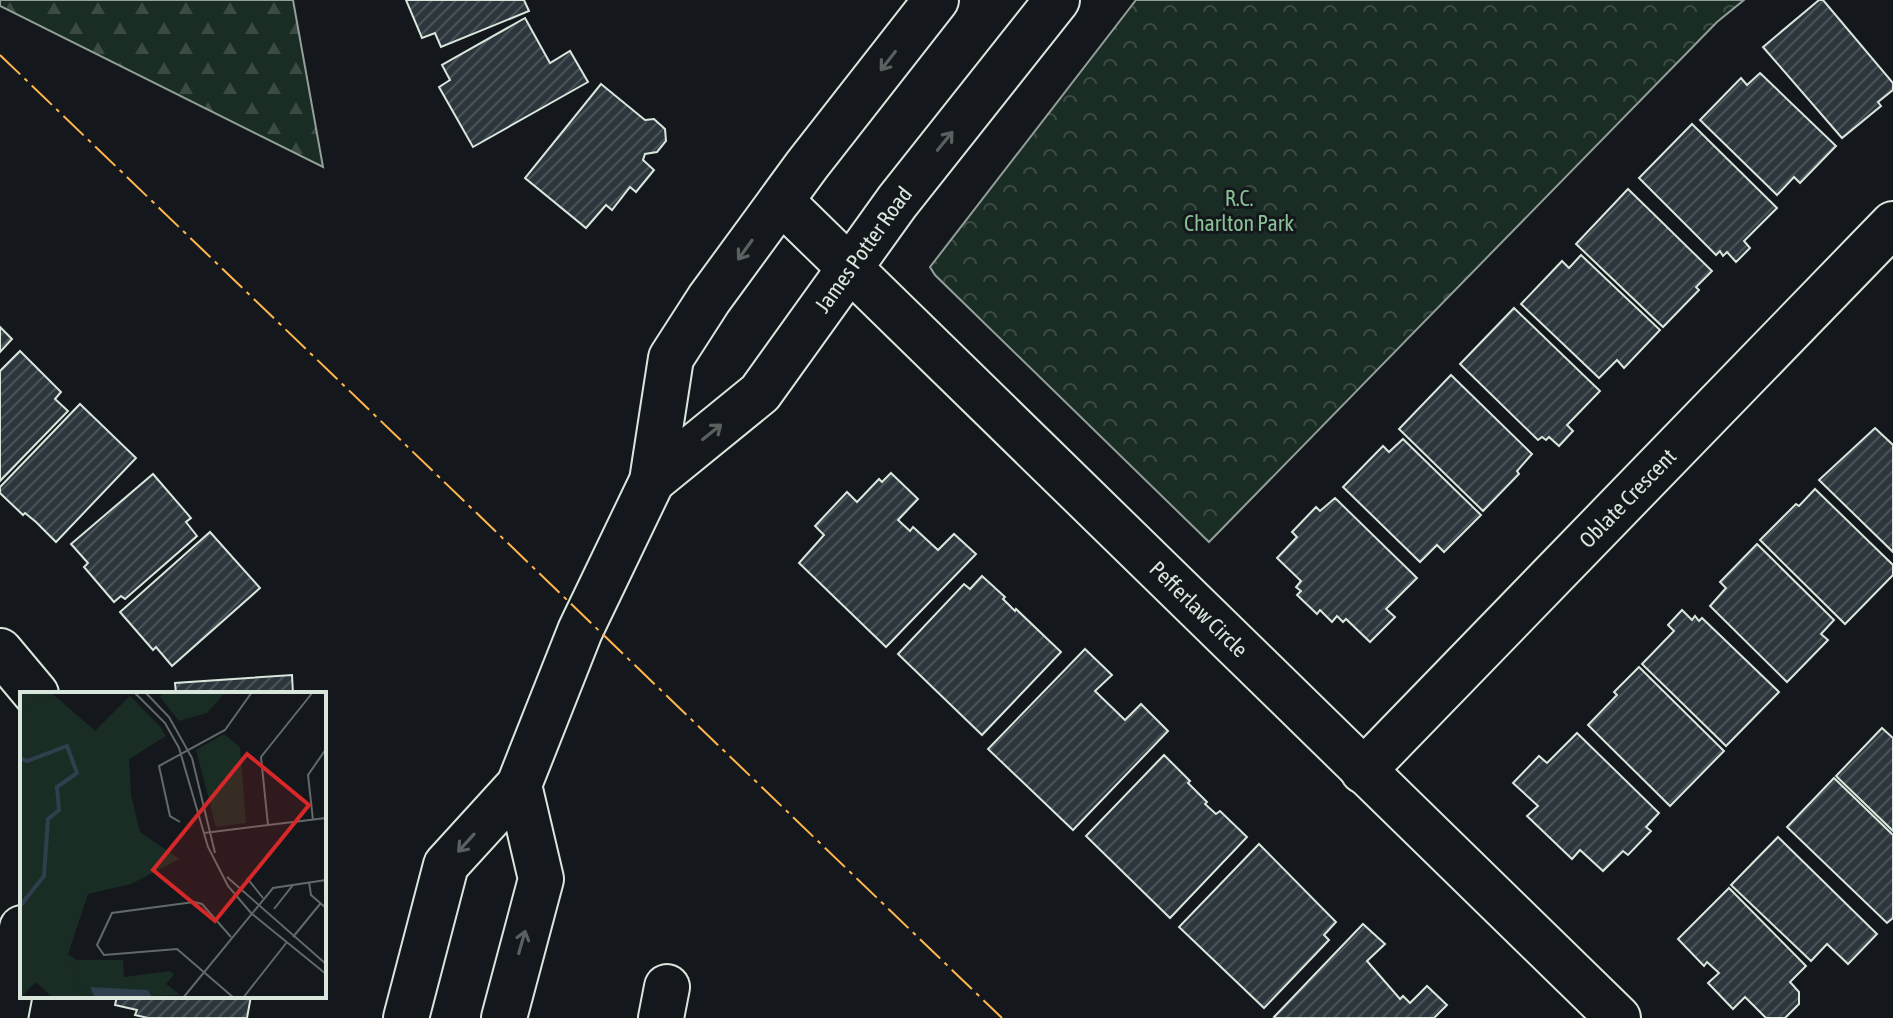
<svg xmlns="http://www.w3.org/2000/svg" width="1893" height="1018" font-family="'Asap Condensed',sans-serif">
	<defs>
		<pattern id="forest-firs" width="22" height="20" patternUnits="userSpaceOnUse" patternTransform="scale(2)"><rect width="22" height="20" fill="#1a2d24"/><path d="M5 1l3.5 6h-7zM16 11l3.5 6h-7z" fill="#3b4b43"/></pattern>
		<pattern id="park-crowns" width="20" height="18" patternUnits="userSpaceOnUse" patternTransform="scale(2)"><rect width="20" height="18" fill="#1a2d24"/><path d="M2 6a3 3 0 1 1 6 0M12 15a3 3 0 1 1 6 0" fill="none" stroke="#3b4b43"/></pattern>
		<pattern id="building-hatch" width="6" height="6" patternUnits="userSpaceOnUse" patternTransform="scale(2)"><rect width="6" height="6" fill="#2c363c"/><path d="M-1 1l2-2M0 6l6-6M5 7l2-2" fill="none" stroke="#4a5358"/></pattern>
	</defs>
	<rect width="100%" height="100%" fill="#14181c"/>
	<path fill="url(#forest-firs)" stroke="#939e99" stroke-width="2" d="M 0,0 L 293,0 L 323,167 L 0,6 Z"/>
	<path fill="url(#park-crowns)" stroke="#939e99" stroke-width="2" d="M 1136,0 L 1744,0 L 1717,22 L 1209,542 L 935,275 L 930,267 Z"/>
	<g fill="url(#building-hatch)" stroke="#d8e6dc" stroke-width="2">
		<path d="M 406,0 L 524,0 L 529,11 L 441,47 L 435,33 L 422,38 Z"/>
		<path d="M 1819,0 L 1823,0 L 1893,83 L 1893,90 L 1878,102 L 1881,106 L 1842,138 L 1763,47 Z"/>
		<path d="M 525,18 L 550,63 L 570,51 L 588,82 L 473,147 L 439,87 L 450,80 L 442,65 Z"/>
		<path d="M 1760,73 L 1836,146 L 1800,183 L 1794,177 L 1777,195 L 1700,120 L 1741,78 L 1747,85 Z"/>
		<path d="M 601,84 L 645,120 L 654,119 L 665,129 L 666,141 L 657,152 L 645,154 L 643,160 L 654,170 L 636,192 L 630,187 L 612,210 L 606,205 L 586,228 L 525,178 Z"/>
		<path d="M 1692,124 L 1777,208 L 1744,241 L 1750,248 L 1736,262 L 1727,252 L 1723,256 L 1720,251 L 1716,255 L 1639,178 Z"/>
		<path d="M 1628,189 L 1712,271 L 1696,287 L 1699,290 L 1663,327 L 1576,244 Z"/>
		<path d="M 1581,255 L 1660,330 L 1624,368 L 1617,360 L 1599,378 L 1521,304 L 1562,261 L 1569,268 Z"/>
		<path d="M 1514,308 L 1600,391 L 1567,425 L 1573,431 L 1559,446 L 1549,437 L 1546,440 L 1542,437 L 1538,440 L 1460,364 Z"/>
		<path d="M 0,327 L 12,339 L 0,352 Z"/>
		<path d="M 20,351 L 61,392 L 55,399 L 68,411 L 0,481 L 0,371 Z"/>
		<path d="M 1451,375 L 1532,454 L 1517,471 L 1519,474 L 1483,511 L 1399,429 Z"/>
		<path d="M 80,404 L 136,458 L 56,542 L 36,522 L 25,513 L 23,515 L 0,493 L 0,487 Z"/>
		<path d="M 1875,428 L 1893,445 L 1893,552 L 1819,480 Z"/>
		<path d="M 1403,439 L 1481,515 L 1444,552 L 1437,545 L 1420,562 L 1343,487 L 1383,446 L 1389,452 Z"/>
		<path d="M 891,473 L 918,499 L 898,520 L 910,531 L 913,527 L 938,550 L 954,534 L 976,554 L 886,647 L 799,563 L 824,535 L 815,526 L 847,492 L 857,502 L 879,479 L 882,482 Z"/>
		<path d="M 153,474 L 191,518 L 186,522 L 197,536 L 125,599 L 121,596 L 114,602 L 84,567 L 88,563 L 71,544 Z"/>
		<path d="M 1815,489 L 1893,565 L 1893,575 L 1845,624 L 1760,540 L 1796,504 L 1799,506 Z"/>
		<path d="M 1335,498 L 1417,578 L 1386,609 L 1395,617 L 1370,642 L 1346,619 L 1343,622 L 1337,616 L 1332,622 L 1320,610 L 1317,614 L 1297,595 L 1301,591 L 1296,587 L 1301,581 L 1277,558 L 1297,537 L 1292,532 L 1316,507 L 1320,511 Z"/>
		<path d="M 210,532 L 260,588 L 172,666 L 156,647 L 153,650 L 120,612 Z"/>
		<path d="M 1757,544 L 1834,620 L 1821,634 L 1828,640 L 1787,682 L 1710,606 L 1726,588 L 1720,582 Z"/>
		<path d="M 982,576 L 1005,597 L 1003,599 L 1015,611 L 1016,609 L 1061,652 L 982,735 L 898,654 L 964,584 L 970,589 Z"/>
		<path d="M 1682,610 L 1692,620 L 1695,616 L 1699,621 L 1702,618 L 1779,692 L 1726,746 L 1642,664 L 1674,631 L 1668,625 Z"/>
		<path d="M 1085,649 L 1112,675 L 1095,691 L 1125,720 L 1141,704 L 1168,731 L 1073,830 L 988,749 Z"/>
		<path d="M 1639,667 L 1724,751 L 1670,806 L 1588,725 L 1617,695 L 1614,692 Z"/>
		<path d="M 292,675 L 293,694 L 176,694 L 175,683 Z"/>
		<path d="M 1882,728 L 1893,738 L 1893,831 L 1836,776 Z"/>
		<path d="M 1577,733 L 1659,813 L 1646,827 L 1651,831 L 1628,855 L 1623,851 L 1603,871 L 1580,850 L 1572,859 L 1527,816 L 1538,806 L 1513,783 L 1539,756 L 1547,763 Z"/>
		<path d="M 1164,755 L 1190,781 L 1188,783 L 1207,802 L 1205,804 L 1216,814 L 1220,811 L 1247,837 L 1170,918 L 1086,836 Z"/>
		<path d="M 1834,778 L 1893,835 L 1893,918 L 1887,923 L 1787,827 Z"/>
		<path d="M 1778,837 L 1877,934 L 1848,964 L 1827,944 L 1811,961 L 1731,885 Z"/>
		<path d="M 1259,844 L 1336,922 L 1324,935 L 1329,940 L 1264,1008 L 1179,927 Z"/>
		<path d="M 1729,888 L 1806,966 L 1790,982 L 1799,992 L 1799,1004 L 1785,1018 L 1766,1018 L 1745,997 L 1733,1009 L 1708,983 L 1719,973 L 1707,962 L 1704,966 L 1678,939 Z"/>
		<path d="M 1363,924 L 1385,944 L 1367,961 L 1400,999 L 1403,996 L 1410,1003 L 1427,986 L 1447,1005 L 1434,1018 L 1276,1018 L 1274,1017 Z"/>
		<path d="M 117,996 L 251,996 L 247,1018 L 148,1018 L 135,1015 L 137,1010 L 115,1005 Z"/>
	</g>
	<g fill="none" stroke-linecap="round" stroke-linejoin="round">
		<g stroke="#d8e6dc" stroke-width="48">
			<g id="street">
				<path id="s1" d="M 781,201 L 1618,1018"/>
				<path d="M 0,651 L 36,694"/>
				<path id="s2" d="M 1363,771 L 1893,224"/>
				<path d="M 5,1018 L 22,928"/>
				<path d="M 661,1018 L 667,987"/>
			</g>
		</g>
		<g stroke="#d8e6dc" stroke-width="48">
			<g id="secondary">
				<path id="s3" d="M 652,481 L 760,393 L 897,202 L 1057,0"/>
				<path d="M 406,1018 L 446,865 L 519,785 L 580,631 L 652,481 L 671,358 L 709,299 L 807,165 L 936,0"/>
				<path d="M 504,1018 L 541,879 L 519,785"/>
			</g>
		</g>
		<use href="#street" stroke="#14181c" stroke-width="44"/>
		<use href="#secondary" stroke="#14181c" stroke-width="44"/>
		<path stroke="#ffb74d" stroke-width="2" stroke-dasharray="28 6 4 6" stroke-linecap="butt" d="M 0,55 L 1002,1018"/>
	</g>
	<defs><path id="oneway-shaft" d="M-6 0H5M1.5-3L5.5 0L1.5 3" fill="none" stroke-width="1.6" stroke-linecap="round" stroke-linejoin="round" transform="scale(2)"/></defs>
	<g stroke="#59605f">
		<use href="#oneway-shaft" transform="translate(888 61) rotate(128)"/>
		<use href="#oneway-shaft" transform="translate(945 141) rotate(-51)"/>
		<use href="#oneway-shaft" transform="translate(745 250) rotate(126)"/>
		<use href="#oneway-shaft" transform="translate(712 432) rotate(-39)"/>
		<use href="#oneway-shaft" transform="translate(466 843) rotate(132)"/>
		<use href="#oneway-shaft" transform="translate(522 942) rotate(-74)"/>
	</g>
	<g text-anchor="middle" stroke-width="6" stroke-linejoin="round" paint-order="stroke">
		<g font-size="22" fill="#8ac095" stroke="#14181c">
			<text x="1239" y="206">R.C.<tspan x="1239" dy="25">Charlton Park</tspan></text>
		</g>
		<g font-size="22" fill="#d8e6dc" stroke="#14181c">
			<text dy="8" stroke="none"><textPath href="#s3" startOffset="316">James Potter Road</textPath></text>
			<text dy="8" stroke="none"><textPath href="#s2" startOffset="380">Oblate Crescent</textPath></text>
			<text dy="8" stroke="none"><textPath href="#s1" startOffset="584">Pefferlaw Circle</textPath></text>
		</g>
	</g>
	<g transform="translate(20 692)">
		<rect width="306" height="306" fill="#14181c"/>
		<path d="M 144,0 L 205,0 L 187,21 L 159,29 L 140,5 ZM 35,4 L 75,39 L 110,4 L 139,33 L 146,44 L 109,67 L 111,103 L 120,140 L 159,167 L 111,192 L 68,202 L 48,262 L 63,306 L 33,306 L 16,290 L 0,306 L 0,30 L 8,14 Z" fill="#1a2d24"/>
		<path d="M 0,0 L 30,0 L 35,4 L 9,14 L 0,30 ZM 204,42 L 220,55 L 226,131 L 196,135 L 176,58 ZM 48,262 L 56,268 L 103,268 L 104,285 L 150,279 L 154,282 L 146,292 L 160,303 L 63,306 Z" fill="#1a2d24"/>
		<path d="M 70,295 L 128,298 L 131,304 L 75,306 Z" fill="#2f3f4d"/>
		<path fill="none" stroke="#2f3f4d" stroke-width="4" d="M 0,66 L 7,69 L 47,54 L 57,81 L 37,95 L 39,118 L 28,127 L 24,184 L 0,214"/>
		<path fill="none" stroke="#626a69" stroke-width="2" d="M 114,0 L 145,31 L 159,56 L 188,155 L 208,194 L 231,221 L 306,282M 125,0 L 149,25 L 172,66 L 195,161M 293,128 L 288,83 L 306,57M 160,130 L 150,124 L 139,74 L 205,38 L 232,0M 248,133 L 241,65 L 293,0M 184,141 L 306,126M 207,185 L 306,272M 227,186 L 243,206M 289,190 L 291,203 L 306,216M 254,217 L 273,193M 211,245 L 182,212 L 174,210 L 92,221 L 77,253 L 84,263 L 157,257 L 214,306M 273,245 L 300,212M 163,306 L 253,196 L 306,188M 223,306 L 267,250"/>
		<path fill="#d62828" fill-opacity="0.15" stroke="#d62828" stroke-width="4" d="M 227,62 L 289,113 L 195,229 L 133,178 Z"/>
		<rect width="306" height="306" fill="none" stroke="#d8e6dc" stroke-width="4"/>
	</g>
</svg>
